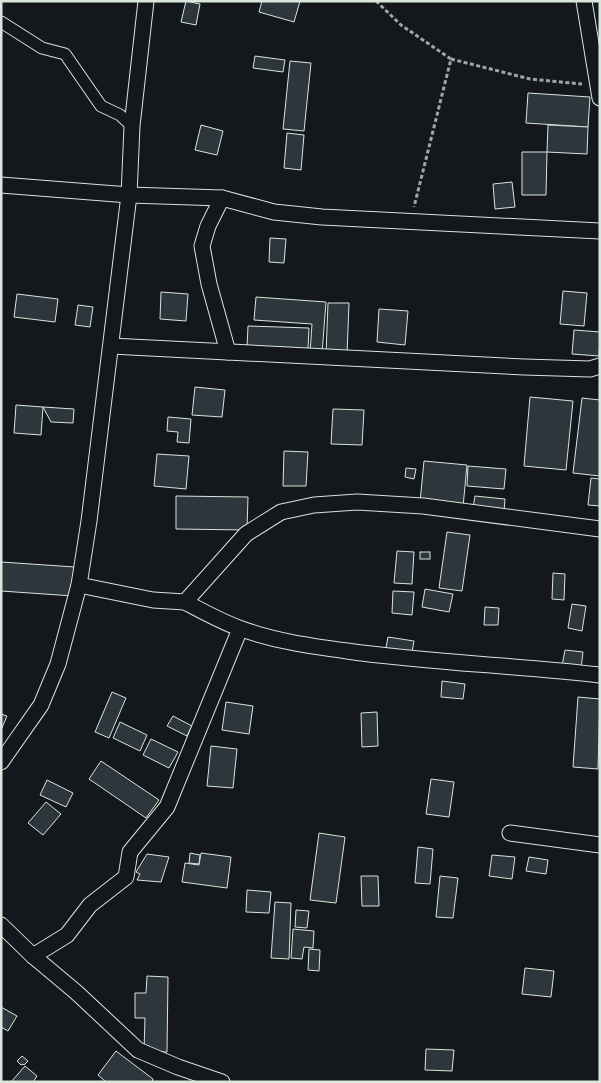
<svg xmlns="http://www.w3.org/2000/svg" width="601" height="1083" font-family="'Playfair Display',serif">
	<rect width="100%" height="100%" fill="#14181c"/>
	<g fill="#2c363c" stroke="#d8e6dc">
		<path d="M 186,1 L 200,4 L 196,25 L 181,22 Z"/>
		<path d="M 262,1 L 300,1 L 294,22 L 259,12 Z"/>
		<path d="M 255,56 L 285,60 L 283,72 L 253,68 Z"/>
		<path d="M 290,61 L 311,63 L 304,131 L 283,129 Z"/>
		<path d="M 528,93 L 590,97 L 588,127 L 526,123 Z"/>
		<path d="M 201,125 L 223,131 L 217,155 L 195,150 Z"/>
		<path d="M 548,125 L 588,127 L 587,154 L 547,152 Z"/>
		<path d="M 287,133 L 304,135 L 301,170 L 284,168 Z"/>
		<path d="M 522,152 L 547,152 L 546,195 L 522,195 Z"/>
		<path d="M 512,182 L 515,207 L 495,209 L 493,184 Z"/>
		<path d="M 270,238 L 286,239 L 284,263 L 269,262 Z"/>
		<path d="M 563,291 L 587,293 L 584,326 L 560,324 Z"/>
		<path d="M 161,292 L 188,294 L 186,321 L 160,319 Z"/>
		<path d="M 17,294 L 58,299 L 55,322 L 14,317 Z"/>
		<path d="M 256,297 L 326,302 L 322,354 L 310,353 L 312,324 L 254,320 Z"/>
		<path d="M 328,303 L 349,303 L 347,355 L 326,354 Z"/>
		<path d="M 78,305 L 93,307 L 90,327 L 75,325 Z"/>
		<path d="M 379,309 L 408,311 L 405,345 L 377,342 Z"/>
		<path d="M 248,326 L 309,328 L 308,349 L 247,347 Z"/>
		<path d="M 574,330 L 600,332 L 599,356 L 572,354 Z"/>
		<path d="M 195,387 L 225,390 L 222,417 L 192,415 Z"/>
		<path d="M 530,397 L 573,401 L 566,470 L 524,466 Z"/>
		<path d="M 582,398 L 600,400 L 600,476 L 573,473 Z"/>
		<path d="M 16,405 L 43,407 L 41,435 L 14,433 Z"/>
		<path d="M 43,407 L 74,409 L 73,423 L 51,422 Z"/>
		<path d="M 333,409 L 364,410 L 362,445 L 331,444 Z"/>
		<path d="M 168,417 L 191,419 L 189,443 L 177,442 L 178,432 L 167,431 Z"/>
		<path d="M 284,451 L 308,452 L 306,486 L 283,486 Z"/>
		<path d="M 157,454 L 189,456 L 186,489 L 154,486 Z"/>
		<path d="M 424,461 L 467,465 L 463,507 L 420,502 Z"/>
		<path d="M 468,466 L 506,469 L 504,489 L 467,486 Z"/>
		<path d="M 406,468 L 416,469 L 414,479 L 405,477 Z"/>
		<path d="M 591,478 L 600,479 L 600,506 L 588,505 Z"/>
		<path d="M 176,496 L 248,497 L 247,530 L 176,529 Z"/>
		<path d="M 475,496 L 505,499 L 504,511 L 473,508 Z"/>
		<path d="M 447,532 L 470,535 L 462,591 L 439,588 Z"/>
		<path d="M 397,551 L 414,552 L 412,584 L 394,583 Z"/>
		<rect x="420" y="552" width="10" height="7"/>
		<path d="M 1,562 L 75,567 L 73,596 L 1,591 Z"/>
		<path d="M 553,573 L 565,574 L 564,600 L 552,599 Z"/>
		<path d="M 425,589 L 453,594 L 449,612 L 422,607 Z"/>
		<path d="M 393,591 L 414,592 L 412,615 L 392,613 Z"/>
		<path d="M 572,604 L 586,606 L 582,631 L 568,628 Z"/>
		<path d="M 485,607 L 499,608 L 498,625 L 484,625 Z"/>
		<path d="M 388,637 L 414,641 L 411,658 L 385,653 Z"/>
		<path d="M 565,650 L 583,652 L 581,669 L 562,666 Z"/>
		<path d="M 442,681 L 465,684 L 463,699 L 441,697 Z"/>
		<path d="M 112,692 L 126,698 L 109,738 L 95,732 Z"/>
		<path d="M 578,697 L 600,699 L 598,769 L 573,767 Z"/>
		<path d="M 226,702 L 253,706 L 249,734 L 222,730 Z"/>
		<path d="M 377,712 L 378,746 L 362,747 L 361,713 Z"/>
		<path d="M 1,714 L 7,716 L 1,730 Z"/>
		<path d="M 173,716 L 192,726 L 187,736 L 167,726 Z"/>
		<path d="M 120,722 L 147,735 L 140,751 L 113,738 Z"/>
		<path d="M 151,739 L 178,752 L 169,768 L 143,755 Z"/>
		<path d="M 211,746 L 237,749 L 233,788 L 207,786 Z"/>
		<path d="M 101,761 L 159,800 L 146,818 L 89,779 Z"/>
		<path d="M 431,779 L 454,782 L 449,817 L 426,814 Z"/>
		<path d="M 47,780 L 73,793 L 66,807 L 40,795 Z"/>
		<path d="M 46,802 L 61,814 L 43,835 L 28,823 Z"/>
		<path d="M 319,833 L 345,837 L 336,903 L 310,900 Z"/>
		<path d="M 418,847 L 433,849 L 430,884 L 415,883 Z"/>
		<path d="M 190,853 L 200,855 L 199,864 L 189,863 Z"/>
		<path d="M 201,853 L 231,857 L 227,888 L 182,882 L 185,863 L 199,865 Z"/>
		<path d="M 147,854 L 169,857 L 161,882 L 137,880 L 140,874 L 136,872 Z"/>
		<path d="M 492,855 L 515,857 L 512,879 L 489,876 Z"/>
		<path d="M 529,857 L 548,860 L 546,874 L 526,871 Z"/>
		<path d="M 361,876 L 378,876 L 379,906 L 362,906 Z"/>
		<path d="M 440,876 L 458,878 L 453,918 L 436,917 Z"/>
		<path d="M 247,890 L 271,892 L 269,913 L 246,912 Z"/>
		<path d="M 275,902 L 291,903 L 289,959 L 271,958 Z"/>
		<path d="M 296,910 L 309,911 L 307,928 L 295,927 Z"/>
		<path d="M 293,929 L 314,931 L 313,948 L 304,947 L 302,959 L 291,958 Z"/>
		<path d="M 309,949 L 320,950 L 319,971 L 308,970 Z"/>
		<path d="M 525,968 L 554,971 L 551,997 L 522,994 Z"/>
		<path d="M 147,976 L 168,977 L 167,1052 L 144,1051 L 145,1018 L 135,1018 L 135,993 L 146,993 Z"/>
		<path d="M 1,1007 L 17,1016 L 8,1031 L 1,1027 Z"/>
		<path d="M 426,1049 L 454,1050 L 452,1071 L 425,1070 Z"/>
		<path d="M 116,1051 L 153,1079 L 152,1082 L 106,1082 L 98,1075 Z"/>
		<path d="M 22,1056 L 28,1061 L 24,1065 L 23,1064 L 21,1065 L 17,1061 Z"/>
		<path d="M 25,1066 L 37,1076 L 33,1082 L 11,1082 Z"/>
	</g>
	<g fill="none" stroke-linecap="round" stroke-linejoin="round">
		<g stroke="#d8e6dc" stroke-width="13">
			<path id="pedestrian" d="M 1,22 L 42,48 L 65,54 L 101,106 L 120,115 L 132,126"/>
		</g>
		<g stroke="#d8e6dc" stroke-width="17">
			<g id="minor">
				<path d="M 584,1 L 600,98"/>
				<path d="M 1,185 L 129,195 L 222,198 L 274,212 L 322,217 L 600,231"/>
				<path d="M 222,198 L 208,226 L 202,246 L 209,284 L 228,352"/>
				<path d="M 111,346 L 524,367 L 590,369 L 600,366"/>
				<path d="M 79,585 L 153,600 L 185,602 L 246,534 L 281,512 L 314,505 L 357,502 L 423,506 L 600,529"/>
				<path d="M 185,602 C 202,611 220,621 239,628 C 274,641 310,646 347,651 C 431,663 515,665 600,675"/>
				<path d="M 1,762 L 41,705 L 58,664 L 79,585 L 89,521 L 129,195 L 132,126 L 146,1"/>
				<path d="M 510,833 L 600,845"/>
				<path d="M 1,925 L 33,956 L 76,992 L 138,1050 L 178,1067 L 222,1082"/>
				<path d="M 33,956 L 67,935 L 90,905 L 126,877 L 130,852 L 167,807 L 240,629"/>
			</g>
		</g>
		<g stroke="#9da8a2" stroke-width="3" stroke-dasharray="4 2.5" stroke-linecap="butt">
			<path d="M 376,1 L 401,25 L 451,59 L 414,207"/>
			<path d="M 451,59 L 530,79 L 582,84"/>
		</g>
		<use href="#pedestrian" stroke="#14181c" stroke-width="11"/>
		<use href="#minor" stroke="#14181c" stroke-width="15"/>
	</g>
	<rect width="601" height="1083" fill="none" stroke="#d8e6dc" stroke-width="5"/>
</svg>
